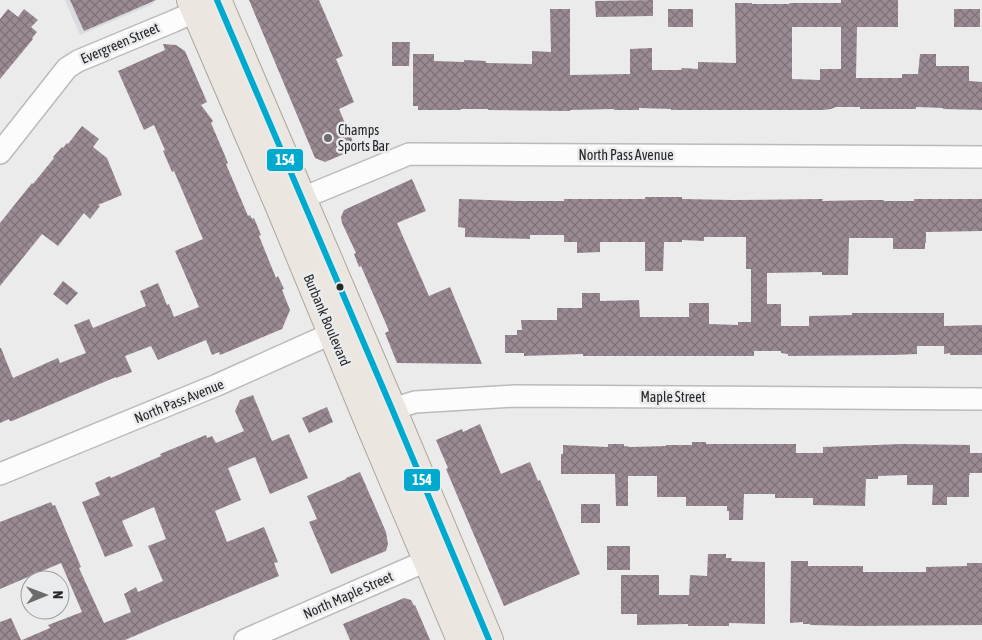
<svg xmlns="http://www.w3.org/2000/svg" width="982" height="640" font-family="'Asap Condensed',sans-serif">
	<defs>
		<pattern id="building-cross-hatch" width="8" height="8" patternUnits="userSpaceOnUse" patternTransform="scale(1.25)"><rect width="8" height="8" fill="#9a8a93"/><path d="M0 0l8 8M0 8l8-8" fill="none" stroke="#7e7178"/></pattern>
	</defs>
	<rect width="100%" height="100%" fill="#ebebec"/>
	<path fill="#d8dbdf" d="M 65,0 L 155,0 L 153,4 L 80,35 Z"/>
	<g fill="url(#building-cross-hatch)" fill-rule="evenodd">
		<path d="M 70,0 L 156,0 L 84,31 Z"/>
		<path d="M 249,0 L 319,0 L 343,56 L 336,59 L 354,102 L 339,109 L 356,149 L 325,162 L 315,158 Z"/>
		<path d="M 653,0 L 653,16 L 596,17 L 595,1 Z"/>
		<path d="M 841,0 L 898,0 L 898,27 L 857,27 L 856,78 L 902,78 L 902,74 L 918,74 L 920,54 L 936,54 L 936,66 L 969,66 L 969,81 L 982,82 L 982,110 L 943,109 L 943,108 L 916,107 L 916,109 L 860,109 L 860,107 L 836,107 L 831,109 L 823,110 L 671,110 L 671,109 L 639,108 L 639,110 L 614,110 L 614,109 L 570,110 L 570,111 L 488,110 L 488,109 L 461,109 L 460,110 L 418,110 L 418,106 L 413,106 L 413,54 L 434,54 L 434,61 L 464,62 L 464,60 L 486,61 L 486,63 L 532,64 L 532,51 L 551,52 L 550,9 L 570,9 L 570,75 L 630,74 L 630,49 L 652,48 L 652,70 L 681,70 L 682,68 L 698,69 L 698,62 L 736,63 L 735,3 L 752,3 L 752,4 L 790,4 L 789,3 L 841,3 ZM 792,27 L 841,27 L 841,69 L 820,69 L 820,80 L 792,79 Z"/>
		<path d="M 8,9 L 18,17 L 24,9 L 38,20 L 31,27 L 37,32 L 32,38 L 33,39 L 0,79 L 0,19 Z"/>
		<rect x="668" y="9" width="25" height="18"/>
		<rect x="954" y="9" width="26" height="18"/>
		<path d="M 392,42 L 410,42 L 409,66 L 392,66 Z"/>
		<path d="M 163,44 L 176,45 L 185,51 L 207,102 L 201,105 L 213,121 L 211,123 L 228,163 L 226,164 L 248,216 L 250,215 L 252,219 L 254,218 L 261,235 L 259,236 L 276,278 L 278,276 L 284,289 L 282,290 L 290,310 L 282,329 L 220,355 L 219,352 L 212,355 L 206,340 L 158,360 L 151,346 L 125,356 L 132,372 L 116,378 L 116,377 L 12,421 L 10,421 L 9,419 L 0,423 L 0,348 L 1,348 L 13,378 L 58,358 L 60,363 L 86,353 L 74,325 L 89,319 L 93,328 L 146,306 L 140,291 L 158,283 L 167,305 L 169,304 L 174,317 L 199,307 L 175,251 L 203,239 L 174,171 L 172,172 L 163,151 L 165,150 L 154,125 L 144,130 L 118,71 L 165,50 Z"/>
		<path d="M 82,126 L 99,139 L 93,147 L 107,158 L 122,195 L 98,205 L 100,206 L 90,219 L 84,213 L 58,246 L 42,234 L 0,286 L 0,223 L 32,183 L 33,184 L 54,158 L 53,157 L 62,147 L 63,148 L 67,143 L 68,144 Z"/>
		<path d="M 412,179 L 426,211 L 397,223 L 429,296 L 450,287 L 482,364 L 397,363 L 385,333 L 389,331 L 361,266 L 359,267 L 354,254 L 356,253 L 342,223 L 341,217 L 344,210 Z"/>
		<path d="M 645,197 L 682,197 L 682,199 L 733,200 L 823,199 L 822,201 L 870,200 L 884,200 L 884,201 L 914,201 L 914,199 L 982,199 L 982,231 L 926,232 L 926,243 L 925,243 L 925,249 L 893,249 L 893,238 L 849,238 L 848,275 L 822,275 L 822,272 L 767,273 L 767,304 L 781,304 L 781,326 L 809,326 L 809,316 L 852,315 L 852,313 L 944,313 L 944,326 L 982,325 L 982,355 L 950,355 L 950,353 L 944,354 L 944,346 L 917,346 L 917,354 L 894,355 L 788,356 L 788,354 L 781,353 L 781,351 L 754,351 L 754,356 L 583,356 L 583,354 L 524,356 L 524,353 L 505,353 L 505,335 L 517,335 L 517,330 L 522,330 L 521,320 L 557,320 L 557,308 L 582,308 L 582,293 L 600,293 L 600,301 L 639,300 L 640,317 L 689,317 L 689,303 L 709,303 L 709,324 L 738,325 L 738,322 L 751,322 L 751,269 L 746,269 L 746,237 L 704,237 L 704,241 L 682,240 L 682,242 L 664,242 L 663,271 L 645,271 L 645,242 L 600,242 L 600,252 L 577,253 L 577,242 L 564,242 L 564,235 L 530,235 L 530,239 L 465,237 L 465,228 L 458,227 L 459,199 L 519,201 L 564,201 L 564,199 L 645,199 Z"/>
		<path d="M 63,281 L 78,293 L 67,305 L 53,294 Z"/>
		<path d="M 253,395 L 272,441 L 289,434 L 308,478 L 270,494 L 255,457 L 228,468 L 241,500 L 215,511 L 227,542 L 264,527 L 278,562 L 274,563 L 279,576 L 175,619 L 174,619 L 125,640 L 22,640 L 50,628 L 48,625 L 82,612 L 61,563 L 0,589 L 0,522 L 51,502 L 53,506 L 55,505 L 81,567 L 79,568 L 104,623 L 131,612 L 124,594 L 136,587 L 138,592 L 163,581 L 148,546 L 166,539 L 154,507 L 122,521 L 133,546 L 105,557 L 82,502 L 100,495 L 95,483 L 110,476 L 111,478 L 161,456 L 160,454 L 206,435 L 207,438 L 212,436 L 216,443 L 244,431 L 235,411 L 240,400 Z"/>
		<path d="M 327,407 L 333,422 L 309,433 L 302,418 Z"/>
		<path d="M 480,424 L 501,474 L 530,462 L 538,481 L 540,480 L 580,574 L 504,606 L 446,469 L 448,468 L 436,440 L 462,429 L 463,432 Z"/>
		<path d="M 692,442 L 706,442 L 706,444 L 796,444 L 796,453 L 823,453 L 823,447 L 902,444 L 970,445 L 970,453 L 982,453 L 982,473 L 970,473 L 970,475 L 969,475 L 969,497 L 947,497 L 947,505 L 932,505 L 933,485 L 907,485 L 907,475 L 878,476 L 878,479 L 866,479 L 865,506 L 813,505 L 813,498 L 775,498 L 775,494 L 744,494 L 743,520 L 729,520 L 729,511 L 727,511 L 727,506 L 686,506 L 686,497 L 657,497 L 657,476 L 628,476 L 628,506 L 616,506 L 615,474 L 561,474 L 561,454 L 563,454 L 563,445 L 608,447 L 608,444 L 624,444 L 624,446 L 631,447 L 666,446 L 666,445 L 692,445 Z"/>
		<path d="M 360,472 L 386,532 L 388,544 L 386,551 L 331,574 L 309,522 L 317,519 L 307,496 L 346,479 L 346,478 Z"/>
		<rect x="581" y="504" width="19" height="19"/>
		<rect x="607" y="546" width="23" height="24"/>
		<path d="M 708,554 L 726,554 L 726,558 L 732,558 L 731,561 L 765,562 L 765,624 L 729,623 L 729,626 L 688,626 L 688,624 L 637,625 L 637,614 L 621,614 L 621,575 L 659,575 L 659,595 L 689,595 L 690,575 L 707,576 Z"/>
		<path d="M 791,561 L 808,561 L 808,566 L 863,566 L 863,572 L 926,572 L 926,567 L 967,566 L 967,563 L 982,563 L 982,625 L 858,626 L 810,625 L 810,624 L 803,624 L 803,622 L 790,623 Z"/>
		<path d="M 404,598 L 411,600 L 414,606 L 415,605 L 430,640 L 350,640 L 343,624 Z"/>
		<path d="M 11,618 L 21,640 L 0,640 L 0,622 Z"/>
	</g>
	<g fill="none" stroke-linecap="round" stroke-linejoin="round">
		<g stroke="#bbbbbc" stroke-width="24">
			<g id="street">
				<path d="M 0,153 L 67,68 L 78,61 L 174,21 L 210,5"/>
				<path d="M 288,204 L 409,154 L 982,157"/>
				<path d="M 380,415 L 392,409 L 415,402 L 515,396 L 982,399"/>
				<path d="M 0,474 L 217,385 L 346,327"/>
				<path d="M 245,640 L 442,554"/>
			</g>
		</g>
		<g stroke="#aea79c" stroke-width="30">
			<g id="primary">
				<path d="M 191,0 L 280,207 L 368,420 L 461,640"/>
				<path d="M 217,0 L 392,409 L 489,640"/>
			</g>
		</g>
		<use href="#street" stroke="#fcfcfc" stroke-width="21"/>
		<use href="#primary" stroke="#ebe7e0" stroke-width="28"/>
		<g stroke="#eaebed" stroke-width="10">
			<path id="bus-1" d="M 217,0 L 392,409 L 489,640"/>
		</g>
		<use href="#bus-1" stroke="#00a9ce" stroke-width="6"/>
	</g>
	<circle fill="#6c6c6d" stroke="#eaebed" stroke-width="2" cx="328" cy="138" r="5"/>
	<circle fill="#272728" stroke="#eaebed" stroke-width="2" cx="340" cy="287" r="4.5"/>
	<g text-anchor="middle" stroke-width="5" stroke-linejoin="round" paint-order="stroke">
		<g font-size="14" fill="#272728" stroke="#eaebed">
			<text transform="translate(120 43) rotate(-23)" y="5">Evergreen Street</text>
			<text x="626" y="160">North Pass Avenue</text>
			<text transform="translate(327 320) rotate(67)" y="5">Burbank Boulevard</text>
			<text x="673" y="402">Maple Street</text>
			<text transform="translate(179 401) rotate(-22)" y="5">North Pass Avenue</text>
			<text transform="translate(348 595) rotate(-24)" y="5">North Maple Street</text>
		</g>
		<g font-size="14" fill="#272728" stroke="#eaebed" text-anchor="start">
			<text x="338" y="135">Champs<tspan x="338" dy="16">Sports Bar</tspan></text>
		</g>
	</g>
	<g stroke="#eaebed" stroke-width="2">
		<rect x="266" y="148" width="38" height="24" rx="5" fill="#00a9ce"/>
		<rect x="403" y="468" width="38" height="24" rx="5" fill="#00a9ce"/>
	</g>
	<g font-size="14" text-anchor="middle" font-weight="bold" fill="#fff">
		<text x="285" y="165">154</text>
		<text x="422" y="485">154</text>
	</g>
	<g transform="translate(45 595) rotate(89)"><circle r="24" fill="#eaebed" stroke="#9c9d9e"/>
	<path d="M0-4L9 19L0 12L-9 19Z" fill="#6c6c6d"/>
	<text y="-8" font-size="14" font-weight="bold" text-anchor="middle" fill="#272728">N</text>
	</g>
</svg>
